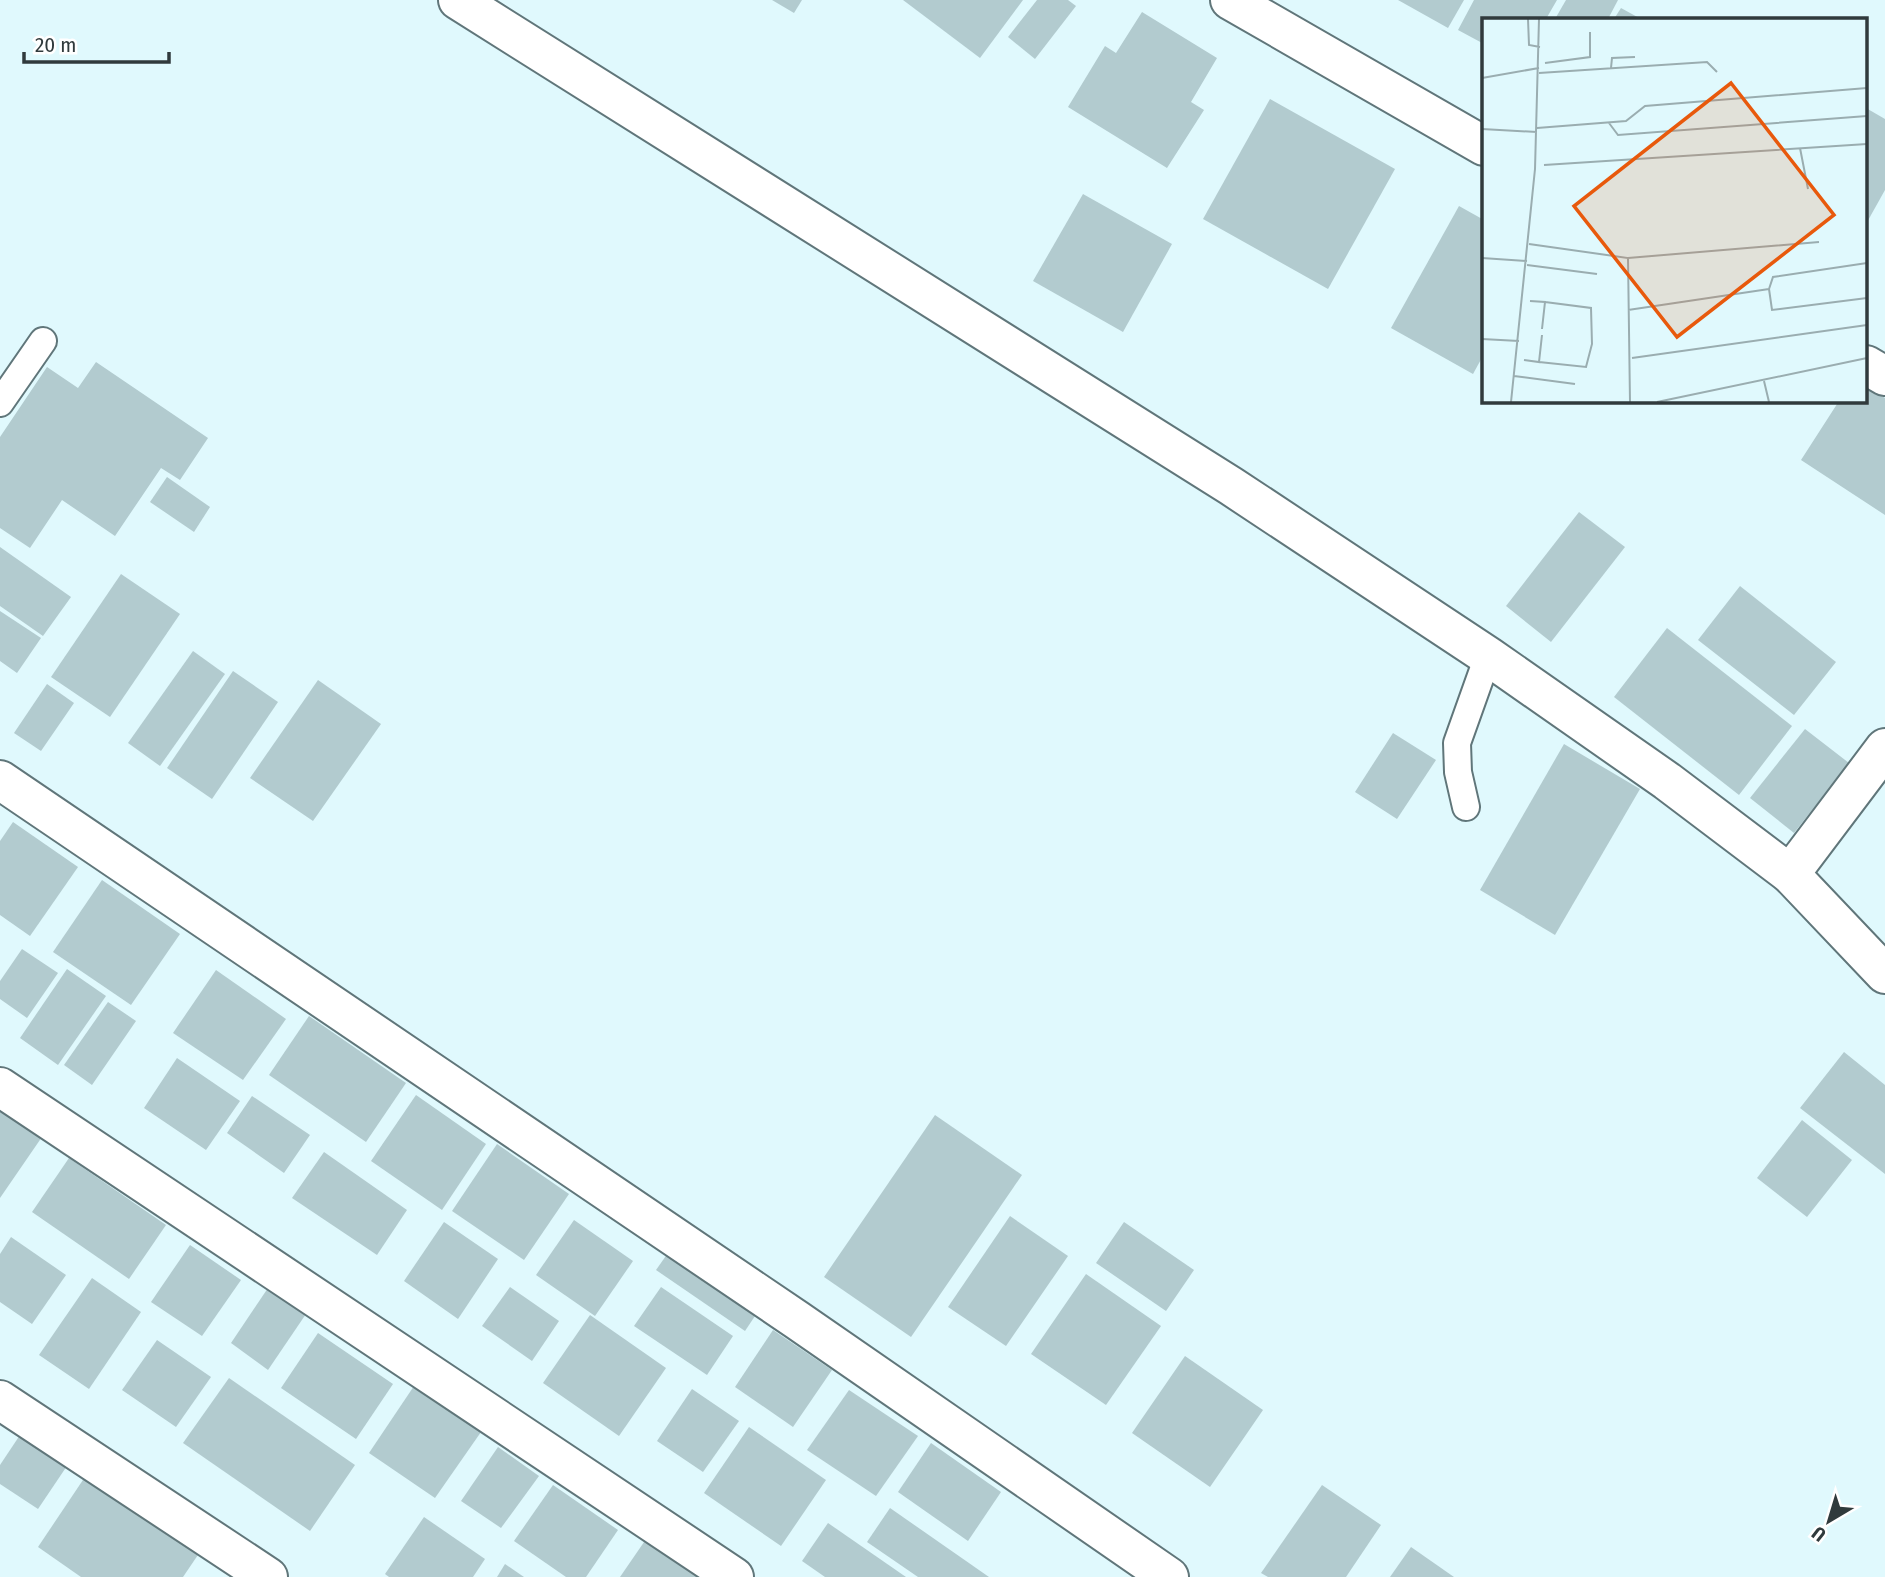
<svg xmlns="http://www.w3.org/2000/svg" width="1885" height="1577" font-family="'Fira Sans Condensed',sans-serif">
	<rect width="100%" height="100%" fill="#e0f9fd"/>
	<g fill="#b2cbcf">
		<path d="M 772,0 L 802,0 L 794,13 Z"/>
		<path d="M 903,0 L 1023,0 L 980,58 Z"/>
		<path d="M 1037,0 L 1068,0 L 1076,6 L 1035,59 L 1008,37 Z"/>
		<path d="M 1398,0 L 1464,0 L 1448,28 Z"/>
		<path d="M 1474,0 L 1557,0 L 1546,19 L 1484,19 L 1484,44 L 1458,30 Z"/>
		<path d="M 1566,0 L 1618,0 L 1608,19 L 1555,19 Z"/>
		<path d="M 1621,8 L 1641,19 L 1614,19 Z"/>
		<path d="M 1142,12 L 1217,58 L 1191,102 L 1204,110 L 1167,168 L 1068,107 L 1105,46 L 1116,53 Z"/>
		<path d="M 1270,99 L 1395,169 L 1328,289 L 1203,219 Z"/>
		<path d="M 1866,108 L 1885,119 L 1885,190 L 1866,224 Z"/>
		<path d="M 1083,194 L 1172,244 L 1123,332 L 1033,281 Z"/>
		<path d="M 1459,206 L 1484,220 L 1484,354 L 1473,374 L 1391,328 Z"/>
		<path d="M 96,362 L 208,438 L 180,480 L 161,468 L 115,536 L 62,500 L 30,548 L 0,528 L 0,437 L 47,367 L 78,388 Z"/>
		<path d="M 1866,386 L 1885,398 L 1885,515 L 1801,460 L 1839,401 L 1866,401 Z"/>
		<path d="M 167,477 L 210,507 L 194,532 L 150,502 Z"/>
		<path d="M 1579,512 L 1625,547 L 1551,642 L 1506,606 Z"/>
		<path d="M 0,547 L 71,597 L 43,636 L 0,606 Z"/>
		<path d="M 121,574 L 180,614 L 110,717 L 51,677 Z"/>
		<path d="M 1740,586 L 1836,662 L 1794,715 L 1698,640 Z"/>
		<path d="M 0,611 L 41,638 L 17,673 L 0,661 Z"/>
		<path d="M 1667,628 L 1792,726 L 1739,795 L 1614,697 Z"/>
		<path d="M 193,651 L 225,674 L 160,766 L 128,743 Z"/>
		<path d="M 233,671 L 278,702 L 212,799 L 167,768 Z"/>
		<path d="M 318,680 L 381,724 L 313,821 L 250,778 Z"/>
		<path d="M 47,684 L 74,703 L 41,751 L 14,733 Z"/>
		<path d="M 1805,729 L 1849,763 L 1794,833 L 1750,798 Z"/>
		<path d="M 1393,733 L 1436,760 L 1397,819 L 1355,792 Z"/>
		<path d="M 1564,744 L 1640,789 L 1555,935 L 1480,890 Z"/>
		<path d="M 13,822 L 78,867 L 30,936 L 0,915 L 0,841 Z"/>
		<path d="M 102,880 L 180,934 L 131,1005 L 53,952 Z"/>
		<path d="M 22,949 L 58,973 L 27,1018 L 0,999 L 0,981 Z"/>
		<path d="M 67,969 L 106,996 L 58,1065 L 20,1038 Z"/>
		<path d="M 216,970 L 286,1019 L 243,1080 L 173,1033 Z"/>
		<path d="M 108,1002 L 136,1021 L 92,1085 L 64,1065 Z"/>
		<path d="M 309,1016 L 406,1083 L 366,1142 L 269,1075 Z"/>
		<path d="M 1844,1052 L 1885,1085 L 1885,1174 L 1800,1108 Z"/>
		<path d="M 177,1058 L 240,1101 L 206,1150 L 144,1108 Z"/>
		<path d="M 416,1095 L 486,1144 L 442,1210 L 371,1161 Z"/>
		<path d="M 252,1096 L 310,1135 L 284,1173 L 227,1133 Z"/>
		<path d="M 0,1104 L 44,1134 L 0,1198 Z"/>
		<path d="M 935,1115 L 1022,1175 L 911,1337 L 824,1277 Z"/>
		<path d="M 1802,1120 L 1852,1160 L 1807,1217 L 1757,1178 Z"/>
		<path d="M 497,1144 L 569,1194 L 524,1260 L 452,1211 Z"/>
		<path d="M 324,1152 L 407,1210 L 377,1255 L 292,1198 Z"/>
		<path d="M 69,1158 L 166,1225 L 129,1279 L 32,1212 Z"/>
		<path d="M 1010,1216 L 1068,1256 L 1006,1346 L 948,1307 Z"/>
		<path d="M 574,1220 L 633,1261 L 595,1316 L 536,1275 Z"/>
		<path d="M 444,1222 L 498,1259 L 458,1319 L 404,1281 Z"/>
		<path d="M 1124,1222 L 1194,1270 L 1166,1311 L 1096,1263 Z"/>
		<path d="M 11,1237 L 66,1275 L 32,1324 L 0,1302 L 0,1254 Z"/>
		<path d="M 675,1243 L 763,1304 L 745,1331 L 656,1270 Z"/>
		<path d="M 190,1245 L 241,1280 L 202,1336 L 151,1302 Z"/>
		<path d="M 1086,1274 L 1161,1326 L 1106,1405 L 1031,1354 Z"/>
		<path d="M 92,1278 L 141,1312 L 89,1389 L 39,1355 Z"/>
		<path d="M 270,1285 L 308,1311 L 268,1370 L 231,1343 Z"/>
		<path d="M 510,1287 L 559,1321 L 532,1361 L 482,1326 Z"/>
		<path d="M 661,1287 L 733,1336 L 707,1375 L 634,1326 Z"/>
		<path d="M 590,1315 L 666,1368 L 619,1436 L 543,1383 Z"/>
		<path d="M 773,1330 L 832,1370 L 793,1427 L 735,1387 Z"/>
		<path d="M 318,1333 L 393,1384 L 356,1439 L 281,1388 Z"/>
		<path d="M 157,1340 L 211,1377 L 176,1427 L 122,1390 Z"/>
		<path d="M 1185,1356 L 1263,1410 L 1210,1487 L 1132,1433 Z"/>
		<path d="M 229,1378 L 355,1465 L 310,1531 L 183,1443 Z"/>
		<path d="M 414,1386 L 481,1432 L 435,1498 L 369,1453 Z"/>
		<path d="M 692,1389 L 739,1421 L 703,1472 L 657,1441 Z"/>
		<path d="M 849,1390 L 918,1436 L 876,1496 L 807,1450 Z"/>
		<path d="M 26,1426 L 73,1457 L 38,1509 L 0,1484 L 0,1465 Z"/>
		<path d="M 749,1427 L 826,1480 L 781,1546 L 704,1493 Z"/>
		<path d="M 931,1443 L 1001,1492 L 968,1541 L 898,1492 Z"/>
		<path d="M 498,1447 L 539,1476 L 501,1528 L 461,1501 Z"/>
		<path d="M 91,1468 L 204,1546 L 183,1577 L 81,1577 L 38,1547 Z"/>
		<path d="M 553,1485 L 618,1530 L 586,1577 L 566,1577 L 514,1541 Z"/>
		<path d="M 1322,1485 L 1381,1525 L 1346,1577 L 1268,1577 L 1261,1573 Z"/>
		<path d="M 890,1508 L 989,1577 L 918,1577 L 867,1542 Z"/>
		<path d="M 424,1517 L 485,1559 L 473,1577 L 389,1577 L 385,1574 Z"/>
		<path d="M 828,1523 L 906,1577 L 825,1577 L 802,1561 Z"/>
		<path d="M 653,1529 L 706,1577 L 620,1577 Z"/>
		<path d="M 1411,1547 L 1454,1577 L 1390,1577 Z"/>
		<path d="M 505,1564 L 524,1577 L 497,1577 Z"/>
	</g>
	<g fill="none" stroke-linecap="round" stroke-linejoin="round">
		<g stroke="#60767a" stroke-width="30">
			<g id="lane">
				<path d="M 0,403 L 43,341"/>
				<path d="M 1466,807 L 1458,772 L 1457,743 L 1488,656"/>
			</g>
		</g>
		<g stroke="#60767a" stroke-width="42">
			<g id="street">
				<path d="M 458,0 L 1231,486 L 1488,656 L 1667,781 L 1790,874"/>
				<path d="M 1230,0 L 1484,146"/>
				<path d="M 1866,365 L 1885,376"/>
				<path d="M 1885,748 L 1790,874 L 1885,974"/>
				<path d="M 0,780 L 797,1320 L 1169,1577"/>
				<path d="M 0,1087 L 734,1577"/>
				<path d="M 0,1400 L 268,1577"/>
			</g>
		</g>
		<use href="#lane" stroke="#fff" stroke-width="26"/>
		<use href="#street" stroke="#fff" stroke-width="38"/>
	</g>
	<g transform="translate(1482 18)">
		<rect width="385" height="385" fill="#e0f9fd"/>
		<path fill="none" stroke="#9aadb0" stroke-width="2" d="M 46,1 L 47,27 L 58,29M 63,45 L 108,39 L 108,14M 129,50 L 130,40 L 153,39M 57,55 L 225,44 L 235,54M 0,60 L 57,50M 127,105 L 136,117 L 385,98M 55,110 L 144,103 L 163,88 L 385,70M 0,111 L 55,114M 318,130 L 326,171M 62,147 L 385,126M 47,226 L 146,240 L 148,384M 0,240 L 45,243M 146,240 L 337,224M 385,245 L 291,259 L 287,271 L 290,292 L 385,280M 45,247 L 115,256M 48,283 L 63,284 L 60,311M 146,292 L 287,271M 0,321 L 37,323M 150,340 L 385,307M 42,342 L 57,344 L 60,317M 57,344 L 104,349 L 110,326 L 109,290 L 63,284M 32,358 L 93,366M 282,363 L 287,384M 29,384 L 53,151 L 57,1M 175,384 L 385,340"/>
		<path fill="#e8590c" fill-opacity="0.15" stroke="#e8590c" stroke-width="3.5" d="M 249,65 L 352,197 L 195,319 L 92,188 Z"/>
		<rect width="385" height="385" fill="none" stroke="#303a3c" stroke-width="3.5"/>
	</g>
	<g transform="translate(1829 1521) rotate(218)" stroke="#ffffff" stroke-width="5" paint-order="stroke">
	<path d="M0-5L12 26L0 18L-12 26Z" fill="#303a3c"/>
	<text y="-10" font-size="19" font-weight="bold" text-anchor="middle" fill="#303a3c">U</text>
	</g>
	<path d="M24 52v10h145v-10" fill="none" stroke="#303a3c" stroke-width="3.5"/>
	<text x="35" y="52" font-size="21" fill="#303a3c" stroke="#ffffff" stroke-width="5" paint-order="stroke">20 m</text>
</svg>
